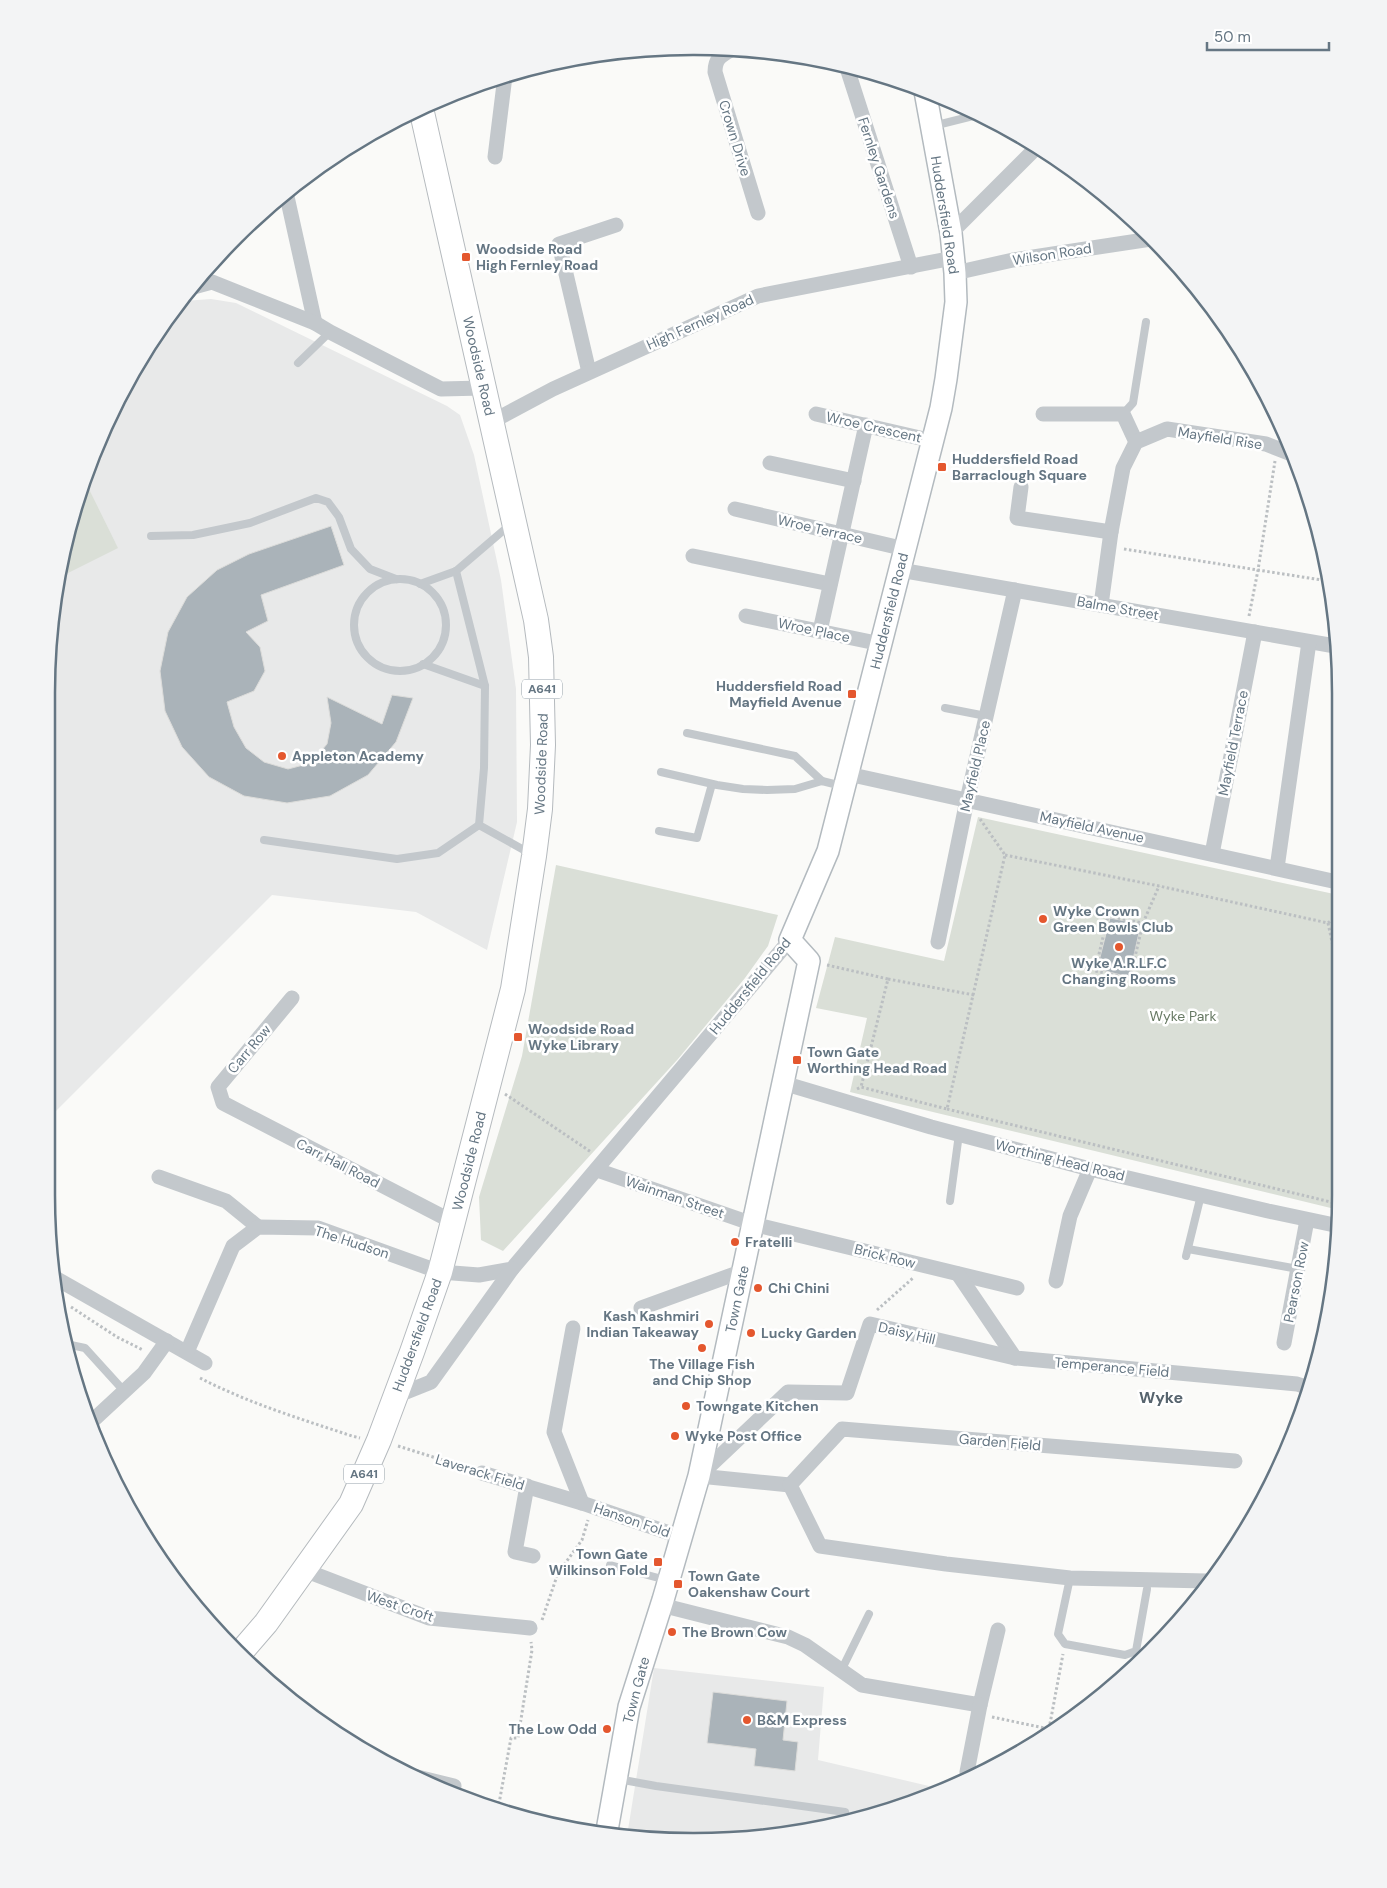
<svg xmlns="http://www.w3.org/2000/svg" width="1387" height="1888" font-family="'DM Sans',sans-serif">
	<rect width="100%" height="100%" fill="#fafaf8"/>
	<g fill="#e8e9e9">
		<path d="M 211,299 L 236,303 L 447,406 L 460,415 L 474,455 L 501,580 L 516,689 L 517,822 L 487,950 L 416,912 L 272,895 L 46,1121 L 48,651 L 68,526 L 96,446 L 155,334 L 179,303 L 184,301 Z"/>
		<path d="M 654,1668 L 824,1687 L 818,1760 L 946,1790 L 778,1836 L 627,1836 Z"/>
	</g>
	<g fill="#dadfd7">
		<path d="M 84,479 L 118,548 L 60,577 L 68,526 Z"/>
		<path d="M 978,817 L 1334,894 L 1337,926 L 1339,1210 L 850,1092 L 867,1018 L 816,1008 L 835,937 L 944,961 Z"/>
		<path d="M 556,865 L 778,915 L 768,946 L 745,978 L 678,1059 L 503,1251 L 481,1240 L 479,1197 L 522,1056 Z"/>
	</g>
	<g fill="#aab3b9" stroke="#dcdcda">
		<path d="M 331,526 L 344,565 L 261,595 L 268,621 L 246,632 L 260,647 L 265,671 L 254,691 L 227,702 L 234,727 L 246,748 L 264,762 L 288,769 L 311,763 L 327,744 L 331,723 L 327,697 L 382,724 L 392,695 L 413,698 L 396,742 L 368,775 L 330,796 L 287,803 L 244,796 L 209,777 L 182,747 L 165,711 L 160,671 L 168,632 L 187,597 L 217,570 L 249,554 Z"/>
		<path d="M 1110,918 L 1141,924 L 1129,977 L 1097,969 Z"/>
		<path d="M 713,1692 L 787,1701 L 783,1740 L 798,1742 L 795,1771 L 754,1766 L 756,1749 L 707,1743 Z"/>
	</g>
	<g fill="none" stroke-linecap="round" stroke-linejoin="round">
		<g stroke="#b3babf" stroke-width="24">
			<path id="secondary" d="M 606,1836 L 629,1707 L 663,1600 L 699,1476 L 809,961 L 790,940 L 828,851 L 941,408 L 946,379 L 956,302 L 955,273 L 951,233 L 925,91"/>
		</g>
		<g stroke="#b5babe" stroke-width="26">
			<path id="primary" d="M 241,1652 L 266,1623 L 351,1504 L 379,1440 L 412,1352 L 440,1272 L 513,989 L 534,856 L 540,809 L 543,745 L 541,657 L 536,620 L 421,108"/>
		</g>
		<g stroke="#bbbfc2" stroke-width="3" stroke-dasharray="2.5 2.5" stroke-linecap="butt">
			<path d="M 1279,433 L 1280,426"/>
			<path d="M 1124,549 L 1328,581"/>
			<path d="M 1249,616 L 1258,570 L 1275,461"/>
			<path d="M 1005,855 L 1159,886 L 1328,923 L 1337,916"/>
			<path d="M 1108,916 L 1143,923 L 1130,978 L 1095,971 Z"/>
			<path d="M 1143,923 L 1159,886"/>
			<path d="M 1328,923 L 1338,970"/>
			<path d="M 827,965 L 888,979 L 861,1087"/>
			<path d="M 888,979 L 974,995"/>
			<path d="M 857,1089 L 861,1087 L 947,1109 L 1005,855 L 980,819"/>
			<path d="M 505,1094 L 591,1152"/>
			<path d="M 947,1109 L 1339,1204"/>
			<path d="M 71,1307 L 117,1337 L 143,1350"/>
			<path d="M 877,1310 L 913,1278"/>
			<path d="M 200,1378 C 248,1403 301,1419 352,1436 L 360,1438"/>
			<path d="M 398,1446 L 468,1468"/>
			<path d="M 542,1620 L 558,1573 L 582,1540 L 588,1520"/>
			<path d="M 992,1717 L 1049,1729"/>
			<path d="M 1049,1729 L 1063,1654"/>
			<path d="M 498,1809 L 511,1738 L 518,1738 L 532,1650 L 531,1642"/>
		</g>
		<g stroke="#c3c8cc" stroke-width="8">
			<path d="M 933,126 L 977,115"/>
			<path d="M 298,363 L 330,332"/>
			<path d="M 1123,414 L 1133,403 L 1146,322"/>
			<path d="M 151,536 L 193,535 L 250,523 L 316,498 L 328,502 L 339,517 L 351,549 L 370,569 L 396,579"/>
			<path d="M 456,571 L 485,686 L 484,768 L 479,825 L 531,854"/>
			<circle cx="400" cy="625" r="46"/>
			<path d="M 420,584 L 456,571 L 511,524"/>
			<path d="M 423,664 L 485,686"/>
			<path d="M 945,708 L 986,716"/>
			<path d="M 687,733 L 795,756 L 822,781"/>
			<path d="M 661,772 L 717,785 L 743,789 L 767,790 L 795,789 L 822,781 L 842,786"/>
			<path d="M 659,831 L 697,838 L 712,784"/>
			<path d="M 264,840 L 397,859 L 438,853 L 479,825"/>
			<path d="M 950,1201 L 959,1134"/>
			<path d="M 1188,1249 L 1298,1269"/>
			<path d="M 1186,1256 L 1201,1195"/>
			<path d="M 66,1344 L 85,1348 L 124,1391"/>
			<path d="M 610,1565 L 666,1580"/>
			<path d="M 1070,1578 L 1058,1634 L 1065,1644 L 1125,1655 L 1136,1651 L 1147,1589"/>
			<path d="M 841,1671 L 869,1614"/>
			<path d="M 618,1779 L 656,1786 L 845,1812 L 844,1819"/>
		</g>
		<g stroke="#c3c8cc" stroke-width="15">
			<path d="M 731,50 C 720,56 715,59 715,72 L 758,213"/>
			<path d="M 847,68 L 911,267"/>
			<path d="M 495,157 L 505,76"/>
			<path d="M 286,192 L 315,323"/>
			<path d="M 951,233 L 1037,147"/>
			<path d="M 955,273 L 1013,260 L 1151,239"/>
			<path d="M 190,288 L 212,282 L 315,323 L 330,332 L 441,389 L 483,388"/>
			<path d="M 589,372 L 559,244 L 616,225"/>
			<path d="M 816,414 L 933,441"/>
			<path d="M 1043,414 L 1123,414 L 1136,442"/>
			<path d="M 491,422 L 553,389 L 758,296 L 953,258"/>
			<path d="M 770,463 L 854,481"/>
			<path d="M 1021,487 L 1017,518 L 1111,532"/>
			<path d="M 735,509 L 905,549"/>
			<path d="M 693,556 L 830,584"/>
			<path d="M 900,570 L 1335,646"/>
			<path d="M 1101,605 L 1111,532 L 1123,468 L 1136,442 L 1167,429 L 1266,444 L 1294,455"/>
			<path d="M 746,616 L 881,644"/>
			<path d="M 820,631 L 866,425"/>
			<path d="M 848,774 L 1337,882"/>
			<path d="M 1212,854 L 1255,632"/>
			<path d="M 1277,868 L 1309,642"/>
			<path d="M 938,942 L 967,800 L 1015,590"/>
			<path d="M 292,998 L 218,1087 L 223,1103 L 453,1222"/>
			<path d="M 783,1083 L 931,1127 L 1090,1169 L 1268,1211 L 1339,1226"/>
			<path d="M 597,1170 L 753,1224 L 1017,1288"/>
			<path d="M 159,1177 L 226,1201 L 258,1227"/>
			<path d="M 958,1274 L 1015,1358 L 1297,1384 L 1309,1388"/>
			<path d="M 57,1279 L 205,1363"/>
			<path d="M 1056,1281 L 1070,1216 L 1090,1169"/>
			<path d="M 641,1308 L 743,1271"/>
			<path d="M 573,1328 L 554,1432 L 582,1503"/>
			<path d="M 1284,1343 L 1307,1220"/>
			<path d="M 187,1352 L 233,1246 L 258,1227 L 318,1228 L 440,1272 L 479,1275 L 512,1269 L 790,940"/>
			<path d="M 396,1396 L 431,1382 L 512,1269"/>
			<path d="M 89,1424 L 144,1373 L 167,1341"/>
			<path d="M 482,1473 L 582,1503 L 681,1537"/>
			<path d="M 699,1476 L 788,1392 L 847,1393 L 870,1324 L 1015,1358"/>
			<path d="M 699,1476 L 790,1485"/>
			<path d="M 527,1486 L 515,1552 L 533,1556"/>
			<path d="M 304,1570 L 429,1618 L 530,1628"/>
			<path d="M 1207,1581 L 1070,1578 L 946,1564 L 820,1546 L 790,1485 L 842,1429 L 1235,1461"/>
			<path d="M 661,1605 L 788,1637 L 805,1645 L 862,1685 L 980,1705 L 998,1630"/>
			<path d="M 405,1774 L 454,1786"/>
			<path d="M 974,1774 L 967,1772 L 980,1705"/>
		</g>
		<use href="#secondary" stroke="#fff" stroke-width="21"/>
		<use href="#primary" stroke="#fff" stroke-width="24"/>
	</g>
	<g fill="#e4572e" stroke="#fff" stroke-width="2">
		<rect x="461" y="252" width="10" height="10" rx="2.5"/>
		<rect x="937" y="462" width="10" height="10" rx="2.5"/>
		<rect x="847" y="689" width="10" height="10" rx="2.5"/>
		<circle cx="282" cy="756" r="5"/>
		<circle cx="1043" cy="919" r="5"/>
		<circle cx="1119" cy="947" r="5"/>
		<rect x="513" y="1032" width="10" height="10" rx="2.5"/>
		<rect x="792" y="1055" width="10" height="10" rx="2.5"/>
		<circle cx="735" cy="1242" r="5"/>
		<circle cx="758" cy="1288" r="5"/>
		<circle cx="709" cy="1324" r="5"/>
		<circle cx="751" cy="1333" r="5"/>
		<circle cx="702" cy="1348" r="5"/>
		<circle cx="686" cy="1406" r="5"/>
		<circle cx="675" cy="1436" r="5"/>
		<rect x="653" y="1557" width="10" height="10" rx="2.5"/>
		<rect x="673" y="1579" width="10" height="10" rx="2.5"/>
		<circle cx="672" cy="1632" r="5"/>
		<circle cx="747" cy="1720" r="5"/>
		<circle cx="607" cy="1729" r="5"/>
	</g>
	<g text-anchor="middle" stroke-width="5" stroke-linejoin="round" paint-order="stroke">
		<g fill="#fff" stroke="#939fa8" stroke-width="1">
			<rect x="522" y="679.5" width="40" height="19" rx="4"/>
			<rect x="344" y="1464.5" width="40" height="19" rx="4"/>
		</g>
		<g font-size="12" font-weight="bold" fill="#657683">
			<text x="542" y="693">A641</text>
			<text x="364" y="1478">A641</text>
		</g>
		<g font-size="14" fill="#657683" stroke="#fff">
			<text transform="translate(735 138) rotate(73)" y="5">Crown Drive</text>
			<text transform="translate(879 168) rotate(72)" y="5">Fernley Gardens</text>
			<text transform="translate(945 215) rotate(81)" y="5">Huddersfield Road</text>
			<text transform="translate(1052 254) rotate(-9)" y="5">Wilson Road</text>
			<text transform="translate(700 322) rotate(-24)" y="5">High Fernley Road</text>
			<text transform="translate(479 366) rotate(77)" y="5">Woodside Road</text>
			<text transform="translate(874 427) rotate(13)" y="5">Wroe Crescent</text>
			<text transform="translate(1220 438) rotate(9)" y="5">Mayfield Rise</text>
			<text transform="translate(820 529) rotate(13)" y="5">Wroe Terrace</text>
			<text transform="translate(1118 608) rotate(10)" y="5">Balme Street</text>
			<text transform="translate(889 611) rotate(-76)" y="5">Huddersfield Road</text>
			<text transform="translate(814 630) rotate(12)" y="5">Wroe Place</text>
			<text transform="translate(1233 743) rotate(-79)" y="5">Mayfield Terrace</text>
			<text transform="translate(541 764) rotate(-88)" y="5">Woodside Road</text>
			<text transform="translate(975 766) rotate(-77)" y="5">Mayfield Place</text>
			<text transform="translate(1092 827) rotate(12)" y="5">Mayfield Avenue</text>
			<text transform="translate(750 986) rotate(-51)" y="5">Huddersfield Road</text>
			<text transform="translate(249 1049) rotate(-50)" y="5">Carr Row</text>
			<text transform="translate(1060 1160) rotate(14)" y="5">Worthing Head Road</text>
			<text transform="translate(469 1161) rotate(-76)" y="5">Woodside Road</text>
			<text transform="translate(338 1163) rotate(27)" y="5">Carr Hall Road</text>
			<text transform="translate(675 1197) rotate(19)" y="5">Wainman Street</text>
			<text transform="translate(352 1242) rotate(18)" y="5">The Hudson</text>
			<text transform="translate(885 1256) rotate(14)" y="5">Brick Row</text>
			<text transform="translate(1296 1282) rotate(-79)" y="5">Pearson Row</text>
			<text transform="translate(737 1299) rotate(-78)" y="5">Town Gate</text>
			<text transform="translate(907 1333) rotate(13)" y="5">Daisy Hill</text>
			<text transform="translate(417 1335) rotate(-70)" y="5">Huddersfield Road</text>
			<text transform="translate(1112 1367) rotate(5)" y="5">Temperance Field</text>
			<text transform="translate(1000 1442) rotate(5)" y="5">Garden Field</text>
			<text transform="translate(480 1472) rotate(17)" y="5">Laverack Field</text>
			<text transform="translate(632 1520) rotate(19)" y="5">Hanson Fold</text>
			<text transform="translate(400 1606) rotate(19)" y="5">West Croft</text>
			<text transform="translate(636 1690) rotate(-75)" y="5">Town Gate</text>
		</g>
		<g font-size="14" font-weight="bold" fill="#657683" stroke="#fff" text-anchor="start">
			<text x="476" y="254">Woodside Road<tspan x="476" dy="16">High Fernley Road</tspan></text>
			<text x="952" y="464">Huddersfield Road<tspan x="952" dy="16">Barraclough Square</tspan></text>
			<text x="842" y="691" text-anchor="end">Huddersfield Road<tspan x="842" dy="16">Mayfield Avenue</tspan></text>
			<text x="292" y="761">Appleton Academy</text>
			<text x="1053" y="916">Wyke Crown<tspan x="1053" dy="16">Green Bowls Club</tspan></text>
			<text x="1119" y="968" text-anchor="middle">Wyke A.R.LF.C<tspan x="1119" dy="16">Changing Rooms</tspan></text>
			<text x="528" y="1034">Woodside Road<tspan x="528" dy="16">Wyke Library</tspan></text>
			<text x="807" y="1057">Town Gate<tspan x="807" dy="16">Worthing Head Road</tspan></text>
			<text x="745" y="1247">Fratelli</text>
			<text x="768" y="1293">Chi Chini</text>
			<text x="699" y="1321" text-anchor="end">Kash Kashmiri<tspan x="699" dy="16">Indian Takeaway</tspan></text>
			<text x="761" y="1338">Lucky Garden</text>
			<text x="702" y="1369" text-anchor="middle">The Village Fish<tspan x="702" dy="16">and Chip Shop</tspan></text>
			<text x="696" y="1411">Towngate Kitchen</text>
			<text x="685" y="1441">Wyke Post Office</text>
			<text x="648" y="1559" text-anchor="end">Town Gate<tspan x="648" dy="16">Wilkinson Fold</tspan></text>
			<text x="688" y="1581">Town Gate<tspan x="688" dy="16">Oakenshaw Court</tspan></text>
			<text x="682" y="1637">The Brown Cow</text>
			<text x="757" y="1725">B&amp;M Express</text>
			<text x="597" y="1734" text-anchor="end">The Low Odd</text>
		</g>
		<g font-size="14" fill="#687a64" stroke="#fff">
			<text x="1183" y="1021">Wyke Park</text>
		</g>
		<g font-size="16" font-weight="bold" fill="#57646e" stroke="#fff">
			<text x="1161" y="1403">Wyke</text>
		</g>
	</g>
	<path d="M0 0H1387V1888H0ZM693 55H694A638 638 0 0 1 1332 693V1195A638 638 0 0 1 694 1833H693A638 638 0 0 1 55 1195V693A638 638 0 0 1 693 55Z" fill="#f3f4f5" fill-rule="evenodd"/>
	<path fill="none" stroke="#657683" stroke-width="2.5" d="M693 55H694A638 638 0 0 1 1332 693V1195A638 638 0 0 1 694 1833H693A638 638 0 0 1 55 1195V693A638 638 0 0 1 693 55Z"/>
	<path d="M1207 42v8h122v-8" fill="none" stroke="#657683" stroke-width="2.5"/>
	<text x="1214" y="42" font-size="15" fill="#657683" stroke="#ffffff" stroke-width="4" paint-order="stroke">50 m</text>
</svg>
